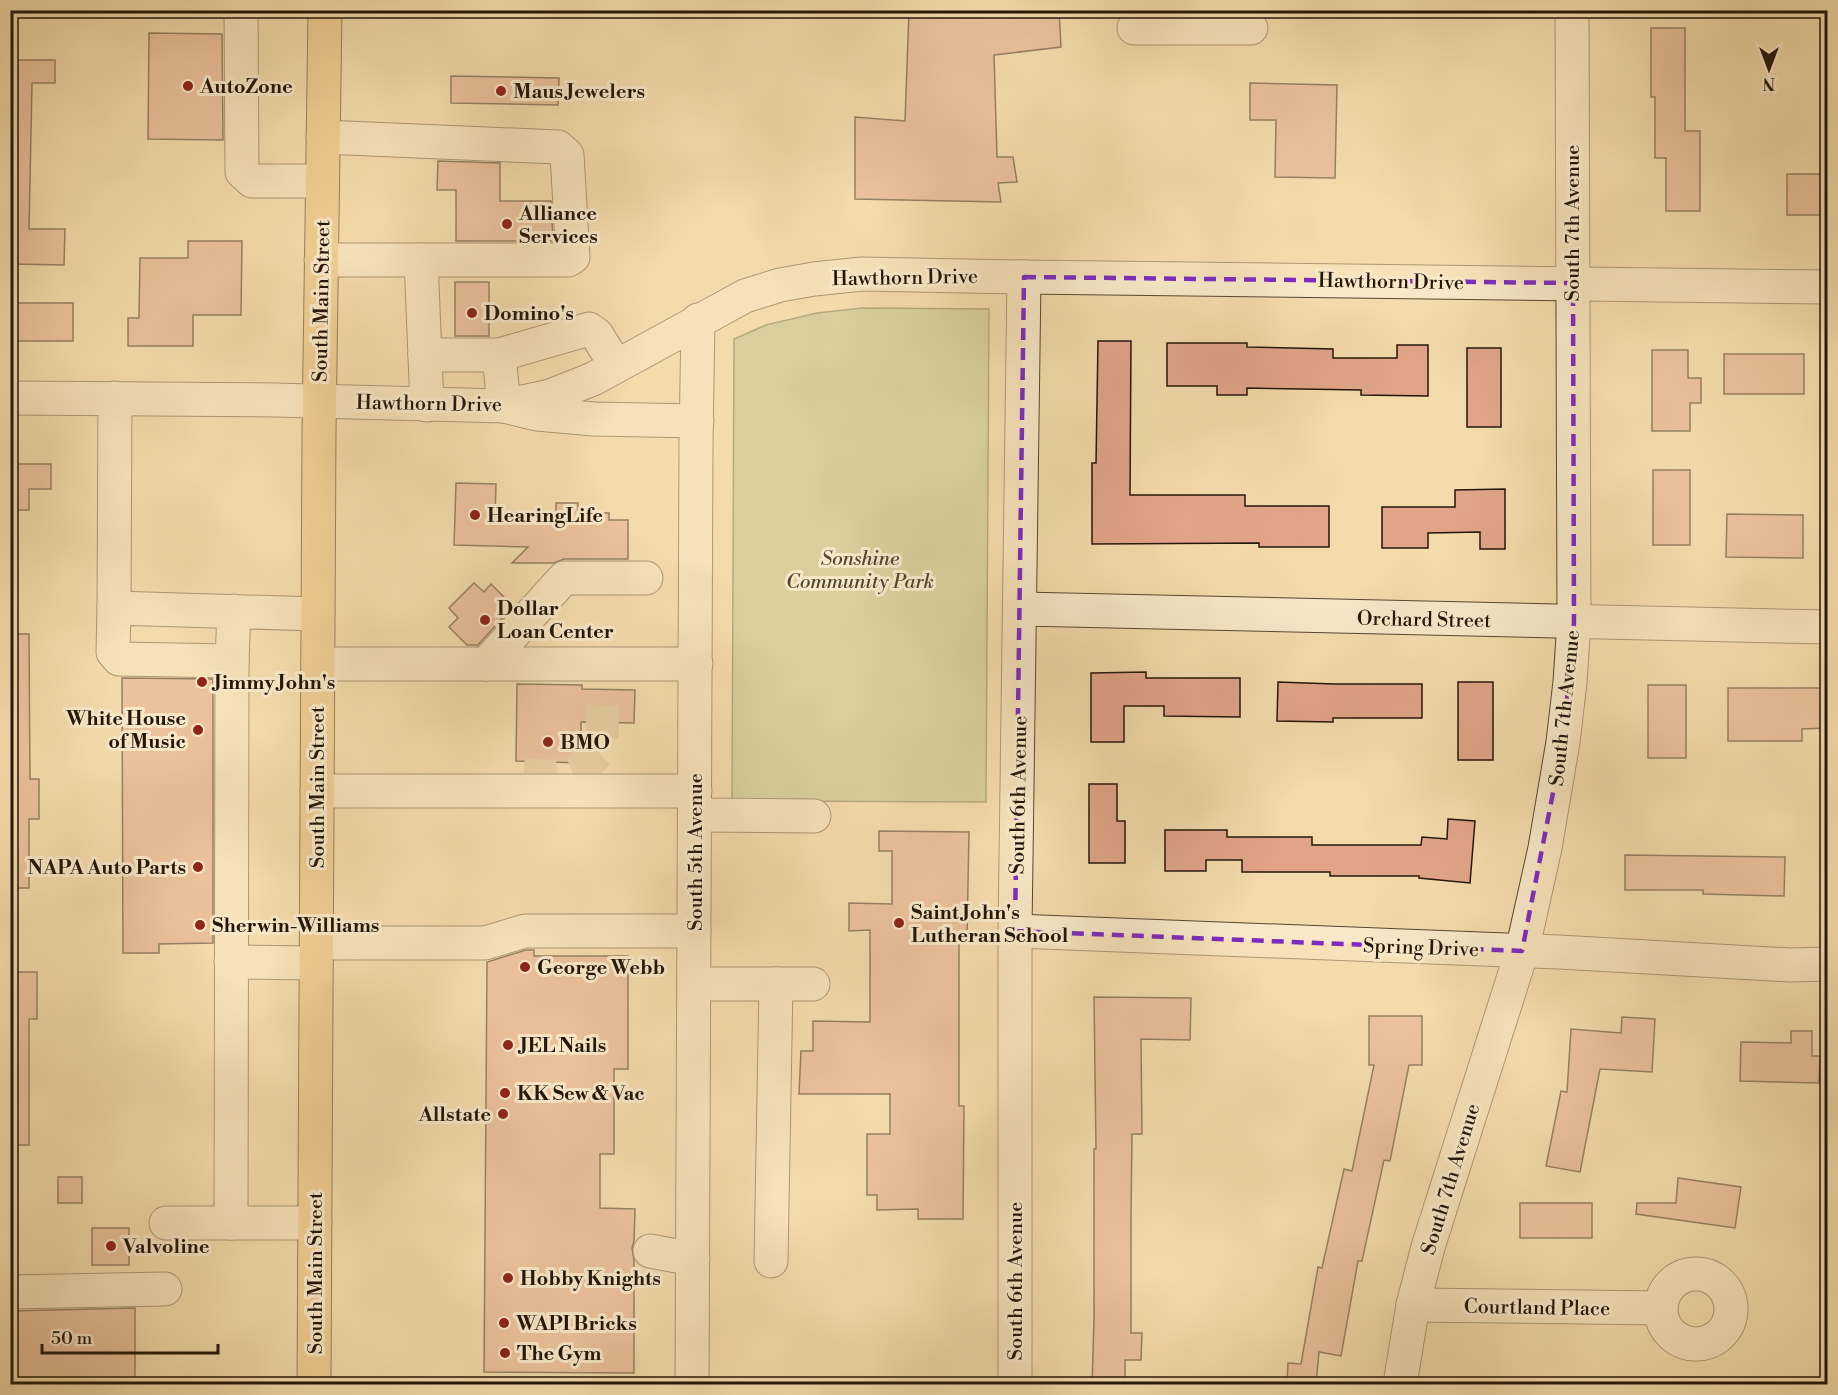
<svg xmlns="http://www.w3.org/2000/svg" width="1838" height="1395" font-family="'Libre Bodoni',serif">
	<rect width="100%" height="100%" fill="#f4dbab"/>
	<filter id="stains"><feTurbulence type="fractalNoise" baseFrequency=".00333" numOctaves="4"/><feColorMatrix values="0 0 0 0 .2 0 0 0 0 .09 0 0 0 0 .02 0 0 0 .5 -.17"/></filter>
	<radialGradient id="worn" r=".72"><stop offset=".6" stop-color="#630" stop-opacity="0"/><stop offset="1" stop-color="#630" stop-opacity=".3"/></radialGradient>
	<path fill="#b9c18b" stroke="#6e6c4a" stroke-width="1.5" d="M 862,308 L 989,309 L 986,802 L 732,801 L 734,339 L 766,325 L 817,313 Z"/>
	<g fill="#e1a489" stroke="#23160a" stroke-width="1.5">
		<path d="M 909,10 L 1059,10 L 1061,47 L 994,55 L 997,157 L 1013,157 L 1017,182 L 998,183 L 1001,202 L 855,199 L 855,117 L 905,121 Z"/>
		<path d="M 1651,28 L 1685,28 L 1685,131 L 1700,131 L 1700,211 L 1666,211 L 1666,158 L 1655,158 L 1655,97 L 1651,97 Z"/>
		<path d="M 149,33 L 222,34 L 223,140 L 148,139 Z"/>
		<path d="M 10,60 L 55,60 L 55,83 L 32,83 L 29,229 L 65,229 L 64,265 L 10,264 Z"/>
		<path d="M 451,76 L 559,78 L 558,105 L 451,103 Z"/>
		<path d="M 1250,83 L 1337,85 L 1335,178 L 1275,177 L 1276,120 L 1250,120 Z"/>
		<path d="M 438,161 L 500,163 L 500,201 L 551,201 L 553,241 L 456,241 L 456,190 L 437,190 Z"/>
		<rect x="1787" y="174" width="40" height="41"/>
		<path d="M 188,241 L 242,241 L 241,315 L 193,315 L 193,346 L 128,346 L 128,318 L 139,318 L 140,258 L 188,258 Z"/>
		<rect x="455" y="282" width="34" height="54"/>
		<rect x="10" y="303" width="63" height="38"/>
		<path d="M 1098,341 L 1131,341 L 1130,495 L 1245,495 L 1245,506 L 1329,506 L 1329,547 L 1259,547 L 1259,543 L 1092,544 L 1092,463 L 1096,463 Z"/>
		<path d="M 1167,343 L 1247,343 L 1247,347 L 1333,349 L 1333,358 L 1397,358 L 1397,345 L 1428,345 L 1428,396 L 1361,395 L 1361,390 L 1247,388 L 1247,395 L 1217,395 L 1217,386 L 1167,386 Z"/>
		<rect x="1467" y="348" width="34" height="79"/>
		<path d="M 1652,350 L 1688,350 L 1688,378 L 1701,378 L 1701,403 L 1690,403 L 1690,431 L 1652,431 Z"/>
		<rect x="1724" y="354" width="80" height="40"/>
		<path d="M 10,464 L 51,464 L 51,489 L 29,489 L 29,510 L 10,510 Z"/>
		<rect x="1653" y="470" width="37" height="75"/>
		<path d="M 456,483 L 496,484 L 495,520 L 539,519 L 539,513 L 556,513 L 556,503 L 578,503 L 578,513 L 609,513 L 609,520 L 628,520 L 628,559 L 564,559 L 554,563 L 512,563 L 528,547 L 454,545 Z"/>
		<path d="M 1505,489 L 1505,549 L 1480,549 L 1480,532 L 1428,533 L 1428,548 L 1382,548 L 1382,507 L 1455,507 L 1455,490 Z"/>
		<path d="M 1727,514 L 1803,515 L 1803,558 L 1726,557 Z"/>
		<path d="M 474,583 L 484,592 L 491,584 L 513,606 L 478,645 L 467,645 L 449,627 L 458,618 L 449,608 Z"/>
		<path d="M 10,634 L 29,634 L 30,779 L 39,779 L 39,819 L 29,819 L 29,888 L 10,888 Z"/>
		<path d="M 1146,672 L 1146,678 L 1240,678 L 1240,717 L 1164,716 L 1164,706 L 1124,706 L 1124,742 L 1091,742 L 1091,673 Z"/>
		<path d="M 122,678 L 213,679 L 213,943 L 159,944 L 159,953 L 123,953 Z"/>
		<path d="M 1278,682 L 1334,684 L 1422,684 L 1422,718 L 1333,718 L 1333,722 L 1277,721 Z"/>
		<rect x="1458" y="682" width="35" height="78"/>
		<path d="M 517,684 L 582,685 L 582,689 L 635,690 L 634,723 L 581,722 L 581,763 L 516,761 Z"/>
		<rect x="1648" y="685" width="38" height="73"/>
		<path d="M 1728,688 L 1827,688 L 1827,728 L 1802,729 L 1802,741 L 1728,741 Z"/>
		<path d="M 1089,784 L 1117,784 L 1117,821 L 1125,821 L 1125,863 L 1089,863 Z"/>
		<path d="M 1448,819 L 1475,821 L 1470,883 L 1419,878 L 1419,876 L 1330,876 L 1330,872 L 1242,872 L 1242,860 L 1206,860 L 1206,871 L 1165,871 L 1165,830 L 1227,830 L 1227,837 L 1312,837 L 1312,845 L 1421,845 L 1422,837 L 1447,839 Z"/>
		<path d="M 879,831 L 969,832 L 967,937 L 959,937 L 959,1106 L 964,1106 L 963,1219 L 918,1219 L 918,1209 L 877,1210 L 877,1195 L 867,1195 L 867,1134 L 890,1134 L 890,1094 L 799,1094 L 801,1051 L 813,1051 L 813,1021 L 870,1022 L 870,930 L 849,931 L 849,903 L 892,904 L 892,851 L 879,851 Z"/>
		<path d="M 1625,855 L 1785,857 L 1784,896 L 1703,894 L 1703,890 L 1625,890 Z"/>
		<path d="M 526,950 L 534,950 L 534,956 L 628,956 L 628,1069 L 614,1069 L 614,1154 L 600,1154 L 600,1208 L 635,1209 L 634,1241 L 632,1248 L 634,1260 L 634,1373 L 484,1372 L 487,962 Z"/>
		<path d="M 10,972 L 37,972 L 37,1019 L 29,1019 L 29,1145 L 10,1145 Z"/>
		<path d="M 1094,997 L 1191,998 L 1190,1040 L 1141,1039 L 1142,1134 L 1132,1134 L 1131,1220 L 1131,1333 L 1142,1333 L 1141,1360 L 1125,1360 L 1125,1384 L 1092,1384 L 1094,1320 L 1094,1149 L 1096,1149 Z"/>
		<path d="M 1369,1016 L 1422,1016 L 1422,1065 L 1409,1065 L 1390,1161 L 1384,1160 L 1362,1261 L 1358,1261 L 1341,1356 L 1319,1352 L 1316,1384 L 1287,1384 L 1288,1363 L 1301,1364 L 1318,1267 L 1322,1268 L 1344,1169 L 1352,1171 L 1374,1065 L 1369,1065 Z"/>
		<path d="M 1622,1017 L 1655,1019 L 1652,1072 L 1600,1069 L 1580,1172 L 1546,1166 L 1561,1091 L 1567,1092 L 1571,1029 L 1621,1033 Z"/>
		<path d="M 1791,1031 L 1812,1031 L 1812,1056 L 1820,1056 L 1819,1083 L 1740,1081 L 1741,1042 L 1791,1043 Z"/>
		<rect x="58" y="1177" width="24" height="26"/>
		<path d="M 1678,1178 L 1741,1187 L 1735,1228 L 1636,1214 L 1637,1203 L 1676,1203 Z"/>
		<rect x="1520" y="1203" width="72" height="35"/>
		<rect x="92" y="1228" width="37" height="37"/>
		<path d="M 135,1308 L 135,1384 L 10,1384 L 10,1311 Z"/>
	</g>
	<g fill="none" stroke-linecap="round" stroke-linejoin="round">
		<path stroke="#d5bd93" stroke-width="33" stroke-dasharray="33 16" stroke-linecap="butt" d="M 524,775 C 566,776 570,780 602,750 L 603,690"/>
		<g stroke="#574732" stroke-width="35">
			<g id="minor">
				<path d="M 241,10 L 242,172 L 252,181 L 322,181"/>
				<path d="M 1134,28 L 1251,28"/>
				<path d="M 321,260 L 568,260 L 573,257 L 567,155 L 558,147 L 323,137"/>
				<path d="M 421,260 L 427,405"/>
				<path d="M 425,355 L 499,355 L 589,329 L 597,335 L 616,366"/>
				<path d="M 499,355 L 504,406 L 537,414 L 594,419 L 697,421"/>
				<path d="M 10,398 L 275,400 L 504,406 L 550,396 L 593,379 L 745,296 L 780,285 L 814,279 L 862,274 L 1024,277 L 1828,287"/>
				<path d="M 114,608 L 115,398"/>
				<path d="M 1021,609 L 1828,627"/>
				<path d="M 234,611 L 232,661 L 119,659 L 113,652 L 114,608 L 318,614"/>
				<path d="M 318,664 L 696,664"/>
				<path d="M 486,664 L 564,578 L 646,578"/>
				<path d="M 317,791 L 695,791"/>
				<path d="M 695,815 L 814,816"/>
				<path d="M 1015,931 L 1559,952 L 1790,965 L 1828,964"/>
				<path d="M 317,943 L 485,943 L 525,931 L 694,931"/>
				<path d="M 231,962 L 316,963"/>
				<path d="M 694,984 L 813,984"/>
				<path d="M 166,1223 L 315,1223"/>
				<path d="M 231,1223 L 232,661"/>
				<path d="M 650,1251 L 693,1259"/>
				<path d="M 771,1261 L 776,984"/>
				<circle cx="1696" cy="1309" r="35"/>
				<path d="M 10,1292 L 165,1289"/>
				<path d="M 1413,1305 L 1661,1308"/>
				<path d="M 692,1384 L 696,443 L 698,320"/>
				<path d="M 1015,1384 L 1015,931 L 1024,277"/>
				<path d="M 1400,1384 L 1413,1305 L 1428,1247 L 1522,951 L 1545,848 L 1563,742 L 1570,682 L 1574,622 L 1572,10"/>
			</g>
		</g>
		<g stroke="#23160a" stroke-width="35">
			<path id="major" d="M 314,1384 L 319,434 L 325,10"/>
		</g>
		<use href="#minor" stroke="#f8e8c8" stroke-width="33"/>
		<use href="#major" stroke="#eabe76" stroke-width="33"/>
	</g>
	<path d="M0 0H1838V1395H0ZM 1024,277 L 1573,283 L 1574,622 L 1563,742 L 1522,951 L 1015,931 Z" fill="#f4dbab" fill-opacity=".55" fill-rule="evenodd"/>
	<path fill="none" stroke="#7b2cbf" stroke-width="4.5" stroke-dasharray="12 8" stroke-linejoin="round" d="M 1024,277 L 1573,283 L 1574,622 L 1563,742 L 1522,951 L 1015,931 Z"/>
	<g fill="#8f2418" stroke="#f8e8c8" stroke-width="2">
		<circle cx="188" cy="86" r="6"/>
		<circle cx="501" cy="91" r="6"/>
		<circle cx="507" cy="224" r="6"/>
		<circle cx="472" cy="313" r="6"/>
		<circle cx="475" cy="515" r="6"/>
		<circle cx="485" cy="620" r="6"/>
		<circle cx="202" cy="682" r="6"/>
		<circle cx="198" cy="730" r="6"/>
		<circle cx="548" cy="742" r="6"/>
		<circle cx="198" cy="867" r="6"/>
		<circle cx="899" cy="923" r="6"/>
		<circle cx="200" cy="925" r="6"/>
		<circle cx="525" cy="967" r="6"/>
		<circle cx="508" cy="1045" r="6"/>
		<circle cx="505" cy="1093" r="6"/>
		<circle cx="503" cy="1114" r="6"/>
		<circle cx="111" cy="1246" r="6"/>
		<circle cx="508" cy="1278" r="6"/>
		<circle cx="504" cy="1323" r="6"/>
		<circle cx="505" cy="1353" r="6"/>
	</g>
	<g text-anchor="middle" stroke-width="6" stroke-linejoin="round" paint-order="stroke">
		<g font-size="20" font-weight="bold" fill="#23160a" stroke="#f8e8c8" text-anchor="start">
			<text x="200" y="93">AutoZone</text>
			<text x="513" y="98">Maus Jewelers</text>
			<text x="519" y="220">Alliance<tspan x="519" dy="23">Services</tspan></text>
			<text x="484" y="320">Domino's</text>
			<text x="487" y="522">HearingLife</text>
			<text x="497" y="615">Dollar<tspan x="497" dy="23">Loan Center</tspan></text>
			<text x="214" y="689">Jimmy John's</text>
			<text x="186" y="725" text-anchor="end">White House<tspan x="186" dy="23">of Music</tspan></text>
			<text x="560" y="749">BMO</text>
			<text x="186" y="874" text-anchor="end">NAPA Auto Parts</text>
			<text x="911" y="919">Saint John's<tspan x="911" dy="23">Lutheran School</tspan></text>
			<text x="212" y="932">Sherwin-Williams</text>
			<text x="537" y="974">George Webb</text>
			<text x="520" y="1052">JEL Nails</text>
			<text x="517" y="1100">KK Sew &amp; Vac</text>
			<text x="491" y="1121" text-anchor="end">Allstate</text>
			<text x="123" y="1253">Valvoline</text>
			<text x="520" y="1285">Hobby Knights</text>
			<text x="516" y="1330">WAPI Bricks</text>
			<text x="517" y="1360">The Gym</text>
		</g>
		<g font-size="20" fill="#23160a" stroke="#f8e8c8">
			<text transform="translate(1572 223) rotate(-90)" y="7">South 7th Avenue</text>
			<text transform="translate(905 277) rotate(-1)" y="7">Hawthorn Drive</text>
			<text transform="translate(1391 281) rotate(1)" y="7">Hawthorn Drive</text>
			<text transform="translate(321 301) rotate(-89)" y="7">South Main Street</text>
			<text transform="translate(429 403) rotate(1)" y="7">Hawthorn Drive</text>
			<text transform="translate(1424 619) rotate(1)" y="7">Orchard Street</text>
			<text transform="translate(1564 708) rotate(-84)" y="7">South 7th Avenue</text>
			<text transform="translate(317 787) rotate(-90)" y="7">South Main Street</text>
			<text transform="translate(1018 795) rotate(-89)" y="7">South 6th Avenue</text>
			<text transform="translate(695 852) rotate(-90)" y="7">South 5th Avenue</text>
			<text transform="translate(1421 947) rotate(2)" y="7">Spring Drive</text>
			<text transform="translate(1450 1179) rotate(-73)" y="7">South 7th Avenue</text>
			<text transform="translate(315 1273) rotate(-90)" y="7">South Main Street</text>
			<text transform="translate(1015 1281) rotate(-90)" y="7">South 6th Avenue</text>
			<text transform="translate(1537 1307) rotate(1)" y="7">Courtland Place</text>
		</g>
		<g font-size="20" font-style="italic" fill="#504931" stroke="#f8e8c8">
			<text x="860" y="565">Sonshine<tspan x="860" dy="23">Community Park</tspan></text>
		</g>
	</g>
	<rect width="1838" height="1395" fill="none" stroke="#f4dbab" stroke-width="36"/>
	<rect x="12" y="12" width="1814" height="1371" fill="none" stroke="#23160a" stroke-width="3"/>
	<rect x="18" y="18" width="1802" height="1359" fill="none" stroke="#23160a" stroke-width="1.5"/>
	<g transform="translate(1769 69) rotate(180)" stroke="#f8e8c8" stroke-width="4.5" paint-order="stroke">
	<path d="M0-4.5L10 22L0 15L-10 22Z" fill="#23160a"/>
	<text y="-9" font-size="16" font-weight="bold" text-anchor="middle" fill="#23160a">N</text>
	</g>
	<path d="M42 1344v9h176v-9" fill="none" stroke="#23160a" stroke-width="3"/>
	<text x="51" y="1344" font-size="18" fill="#23160a" stroke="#f8e8c8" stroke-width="4.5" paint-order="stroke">50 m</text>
	<rect width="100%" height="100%" filter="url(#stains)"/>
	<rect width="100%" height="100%" fill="url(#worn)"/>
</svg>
